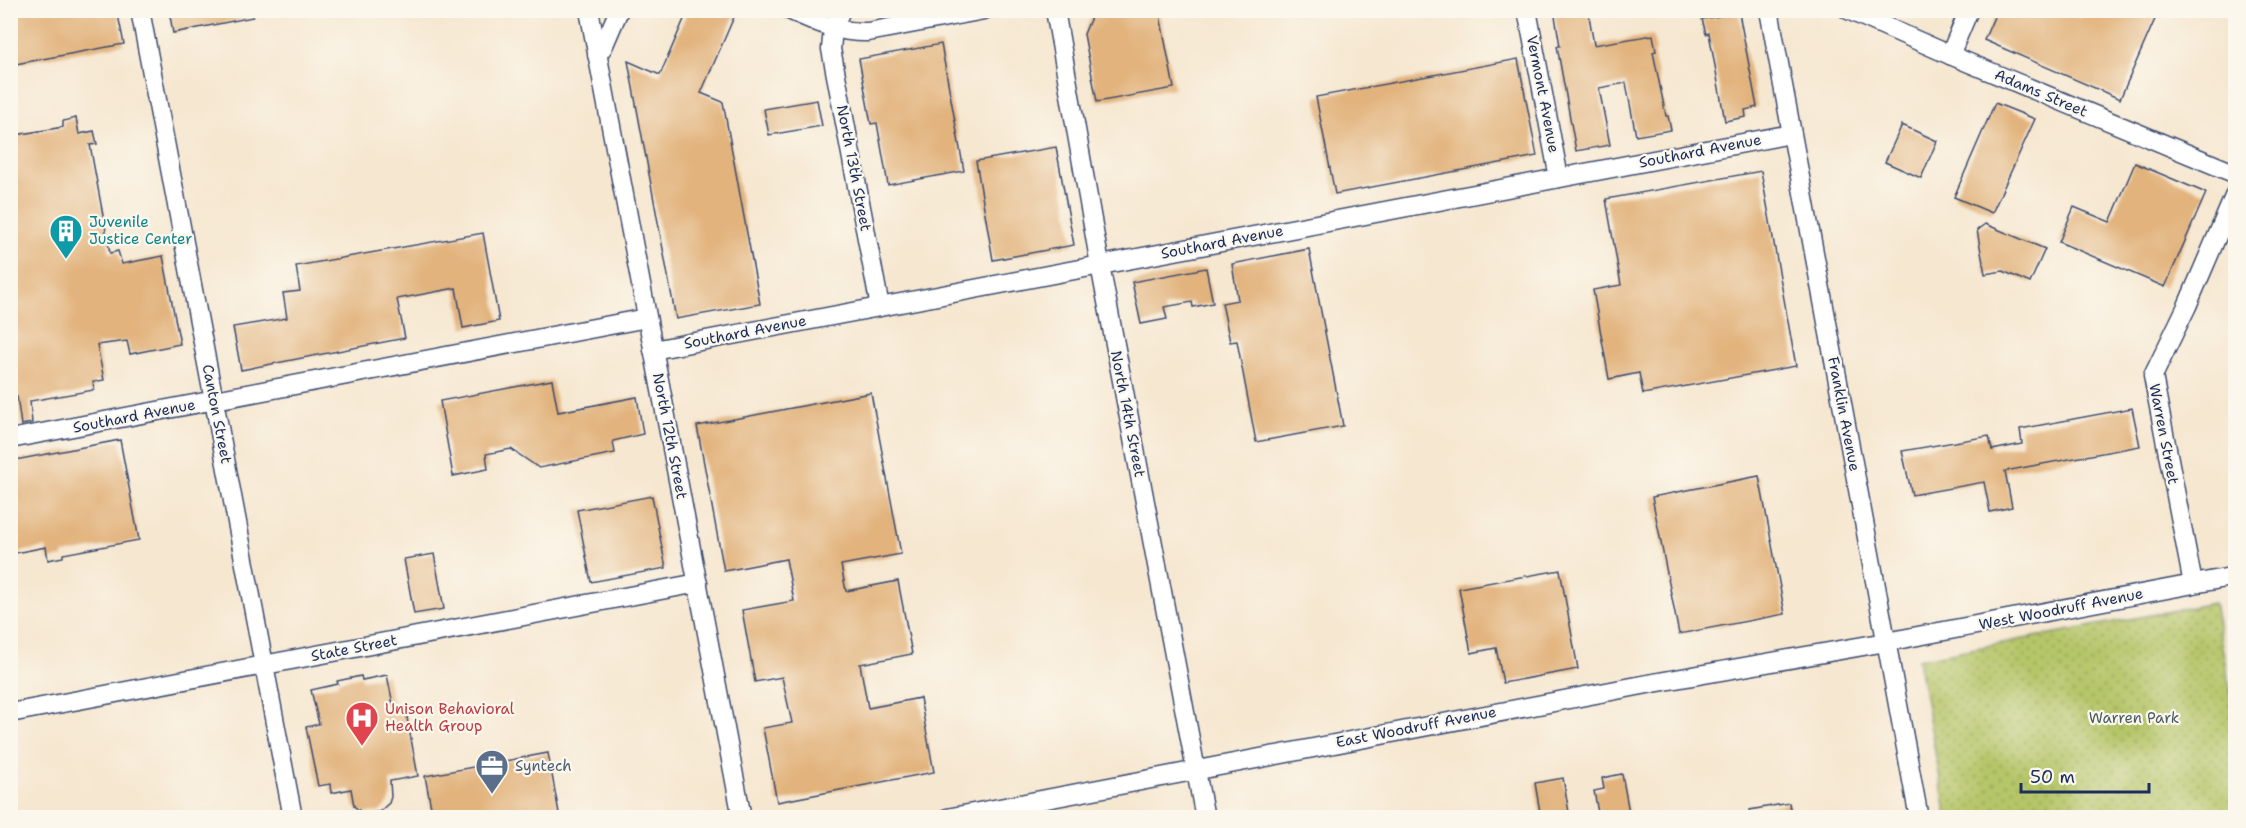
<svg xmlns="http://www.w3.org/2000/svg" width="2246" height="828" font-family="'Shantell Sans',sans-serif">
	<defs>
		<pattern id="park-dots" width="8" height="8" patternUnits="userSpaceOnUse" patternTransform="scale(1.5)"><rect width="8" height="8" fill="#b5c568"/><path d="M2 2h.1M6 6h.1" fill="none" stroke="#92a059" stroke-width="1.8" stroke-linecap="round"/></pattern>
	</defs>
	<rect width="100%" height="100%" fill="#fbf7ec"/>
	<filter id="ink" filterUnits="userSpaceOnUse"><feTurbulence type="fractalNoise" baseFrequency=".0167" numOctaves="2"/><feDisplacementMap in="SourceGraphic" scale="12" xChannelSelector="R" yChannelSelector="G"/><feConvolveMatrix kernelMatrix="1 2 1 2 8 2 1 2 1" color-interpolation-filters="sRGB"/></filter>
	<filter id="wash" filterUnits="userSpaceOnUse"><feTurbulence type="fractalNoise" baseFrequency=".008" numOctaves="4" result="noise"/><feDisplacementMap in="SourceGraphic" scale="24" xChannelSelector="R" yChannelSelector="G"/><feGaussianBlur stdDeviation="1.35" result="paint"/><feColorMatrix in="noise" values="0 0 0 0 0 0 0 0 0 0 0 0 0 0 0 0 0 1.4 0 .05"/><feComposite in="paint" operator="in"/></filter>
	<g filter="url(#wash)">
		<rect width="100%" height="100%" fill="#f6e7d0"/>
		<path fill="url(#park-dots)" stroke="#687a63" stroke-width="1.5" d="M 2214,603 L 2235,716 L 2235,813 L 2213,818 L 1947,817 L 1918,659 Z"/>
		<g id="blocks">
			<g fill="#e2b37d">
				<path d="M 10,10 L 117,10 L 124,44 L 10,65 Z"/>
				<path d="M 169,10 L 253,10 L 253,17 L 173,33 Z"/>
				<path d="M 688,10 L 737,10 L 701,93 L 723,102 L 760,304 L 676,319 L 628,61 L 660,75 Z"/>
				<path d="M 1116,10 L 1159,10 L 1174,88 L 1097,102 L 1084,34 L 1092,15 Z"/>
				<path d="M 1554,10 L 1588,10 L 1594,45 L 1653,35 L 1656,51 L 1653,52 L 1666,116 L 1668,116 L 1671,130 L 1636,136 L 1626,83 L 1599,88 L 1610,145 L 1576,151 L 1557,46 L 1560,46 Z"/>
				<path d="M 1997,10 L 2062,10 L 2079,18 L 2082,10 L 2159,10 L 2120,99 L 1984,40 Z"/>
				<path d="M 1739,13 L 1757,107 L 1745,110 L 1746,117 L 1725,121 L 1709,33 L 1706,34 L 1702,19 Z"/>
				<path d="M 941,44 L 964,171 L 888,185 L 877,123 L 871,124 L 859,59 Z"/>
				<path d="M 1518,59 L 1537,156 L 1335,194 L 1316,97 Z"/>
				<path d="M 817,100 L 822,126 L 769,135 L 764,109 Z"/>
				<path d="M 1995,103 L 2035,119 L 1992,213 L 1954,197 Z"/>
				<path d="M 76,118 L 79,134 L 94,131 L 97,144 L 90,145 L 110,253 L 118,251 L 122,264 L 163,256 L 180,344 L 130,354 L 127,341 L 97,345 L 104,380 L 93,382 L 94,390 L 30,401 L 32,423 L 21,425 L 17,396 L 10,397 L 10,136 L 63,127 L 63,121 Z"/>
				<path d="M 1902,125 L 1937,141 L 1921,178 L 1885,162 Z"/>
				<path d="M 1056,147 L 1074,245 L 993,260 L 976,161 Z"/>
				<path d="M 2135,163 L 2206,193 L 2165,287 L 2059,242 L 2074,207 L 2110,222 Z"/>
				<path d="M 1761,171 L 1796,366 L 1643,394 L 1639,373 L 1609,379 L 1593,290 L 1621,285 L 1606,199 Z"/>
				<path d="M 1985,224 L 2045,249 L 2030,283 L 2003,271 L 1985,274 L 1977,230 Z"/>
				<path d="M 483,233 L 499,321 L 463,328 L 456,288 L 397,299 L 405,338 L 241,370 L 233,327 L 287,318 L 283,293 L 300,291 L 296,266 Z"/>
				<path d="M 1309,249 L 1343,426 L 1256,442 L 1237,341 L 1230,342 L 1222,303 L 1238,300 L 1232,264 Z"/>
				<path d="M 1206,268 L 1213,303 L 1193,307 L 1192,302 L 1164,307 L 1167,319 L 1141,324 L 1132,282 Z"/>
				<path d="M 552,380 L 558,412 L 637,397 L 643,434 L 613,441 L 615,453 L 539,468 L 511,449 L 486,454 L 488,469 L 453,476 L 440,401 Z"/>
				<path d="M 871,393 L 901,554 L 841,565 L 846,591 L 898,581 L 912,654 L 860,664 L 868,708 L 920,698 L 934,772 L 777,802 L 763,728 L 792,723 L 782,677 L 755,682 L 742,610 L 794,601 L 786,559 L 724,571 L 697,426 Z"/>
				<path d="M 2132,408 L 2140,446 L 2005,471 L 2012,507 L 1990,512 L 1984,482 L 1912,495 L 1902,451 L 1989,436 L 1992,450 L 2022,444 L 2020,429 Z"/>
				<path d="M 120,440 L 139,540 L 63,554 L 63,557 L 48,560 L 46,547 L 10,554 L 10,461 Z"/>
				<path d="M 1759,476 L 1785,614 L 1679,634 L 1652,497 Z"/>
				<path d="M 652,496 L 666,568 L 591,582 L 577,510 Z"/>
				<path d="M 434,554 L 444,609 L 414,614 L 404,559 Z"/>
				<path d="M 1560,570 L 1578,669 L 1503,683 L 1496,648 L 1471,653 L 1459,588 Z"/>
				<path d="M 387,675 L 394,709 L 405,707 L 418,776 L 390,781 L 391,797 L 389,803 L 379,812 L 367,813 L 361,812 L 354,806 L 351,789 L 331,793 L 330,784 L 318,786 L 306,727 L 319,724 L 311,690 L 338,684 L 337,681 L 361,676 L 362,680 Z"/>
				<path d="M 548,753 L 559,813 L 535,818 L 433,818 L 425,776 Z"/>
				<path d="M 1622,774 L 1630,818 L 1599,818 L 1594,791 L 1604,789 L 1602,778 Z"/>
				<path d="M 1563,778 L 1570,818 L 1541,818 L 1535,783 Z"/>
				<path d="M 1789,803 L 1792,818 L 1750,818 L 1750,810 Z"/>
			</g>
		</g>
	</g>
	<g filter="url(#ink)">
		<use href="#blocks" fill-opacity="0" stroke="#3c4b6f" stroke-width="1.5"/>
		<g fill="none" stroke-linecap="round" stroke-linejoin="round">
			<g stroke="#3c4b6f" stroke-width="21">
				<g id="minor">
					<path d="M 140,10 L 293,818"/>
					<path d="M 589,10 L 742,818"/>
					<path d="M 789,10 C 817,22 837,33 868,32 L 984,10"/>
					<path d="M 841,10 L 833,29 L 831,49 L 880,307"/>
					<path d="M 1055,10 L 1100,265 L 1205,818"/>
					<path d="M 1527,10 L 1559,178"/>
					<path d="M 1769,10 L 1919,818"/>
					<path d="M 1848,10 L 1950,55 L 2236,174"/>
					<path d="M 597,55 L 603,47 L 619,10"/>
					<path d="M 1950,55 L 1969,10"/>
					<path d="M 653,350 L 1791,134"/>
					<path d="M 10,439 L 647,318"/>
					<path d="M 2193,584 L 2153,376 L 2187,306 L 2236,192"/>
					<path d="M 10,713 L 698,583"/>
					<path d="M 947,818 L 1653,683 L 1886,642 L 2236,576"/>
				</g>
			</g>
			<use href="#minor" stroke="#fff" stroke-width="18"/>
		</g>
	</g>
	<defs>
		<g id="building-pin" transform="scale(1.725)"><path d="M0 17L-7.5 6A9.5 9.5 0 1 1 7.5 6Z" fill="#0f9aa8" stroke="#fbf7ec"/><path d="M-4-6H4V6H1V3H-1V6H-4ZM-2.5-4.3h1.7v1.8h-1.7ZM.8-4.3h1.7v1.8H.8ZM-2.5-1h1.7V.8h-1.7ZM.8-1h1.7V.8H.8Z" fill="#fff"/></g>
		<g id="hospital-pin" transform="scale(1.725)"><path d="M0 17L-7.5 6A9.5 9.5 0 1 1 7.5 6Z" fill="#e0444e" stroke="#fbf7ec"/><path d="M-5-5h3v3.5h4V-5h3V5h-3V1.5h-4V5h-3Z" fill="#fff"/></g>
		<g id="office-pin" transform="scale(1.725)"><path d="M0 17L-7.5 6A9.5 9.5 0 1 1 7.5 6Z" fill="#5c6f8a" stroke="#fbf7ec"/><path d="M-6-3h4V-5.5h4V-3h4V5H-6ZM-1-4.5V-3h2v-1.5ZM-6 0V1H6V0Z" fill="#fff"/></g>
	</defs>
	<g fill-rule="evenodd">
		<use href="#building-pin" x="66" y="231"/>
		<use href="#hospital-pin" x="362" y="718"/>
		<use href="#office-pin" x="492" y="766"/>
	</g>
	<g text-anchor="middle" stroke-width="4.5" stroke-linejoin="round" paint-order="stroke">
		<g font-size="15" fill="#1b2f5e" stroke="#fbf7ec">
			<text transform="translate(2041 93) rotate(23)" y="5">Adams Street</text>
			<text transform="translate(1543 94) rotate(79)" y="5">Vermont Avenue</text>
			<text transform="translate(1700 151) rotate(-11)" y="5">Southard Avenue</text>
			<text transform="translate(854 168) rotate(79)" y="5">North 13th Street</text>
			<text transform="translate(1222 242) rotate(-11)" y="5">Southard Avenue</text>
			<text transform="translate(745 332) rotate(-11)" y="5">Southard Avenue</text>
			<text transform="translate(217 414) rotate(79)" y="5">Canton Street</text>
			<text transform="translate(1128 414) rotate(79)" y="5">North 14th Street</text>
			<text transform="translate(1844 414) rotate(79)" y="5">Franklin Avenue</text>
			<text transform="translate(134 416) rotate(-11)" y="5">Southard Avenue</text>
			<text transform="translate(2164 434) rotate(79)" y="5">Warren Street</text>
			<text transform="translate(670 436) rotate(79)" y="5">North 12th Street</text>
			<text transform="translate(2061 609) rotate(-11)" y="5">West Woodruff Avenue</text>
			<text transform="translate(354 648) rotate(-11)" y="5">State Street</text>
			<text transform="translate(1416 727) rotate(-11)" y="5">East Woodruff Avenue</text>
		</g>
		<g font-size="15" fill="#0d838f" stroke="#fbf7ec" text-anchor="start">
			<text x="89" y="227">Juvenile<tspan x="89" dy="17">Justice Center</tspan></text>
		</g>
		<g font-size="15" fill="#be3a42" stroke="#fbf7ec" text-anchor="start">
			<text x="385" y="714">Unison Behavioral<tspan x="385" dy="17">Health Group</tspan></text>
		</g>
		<g font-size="15" fill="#495c61" stroke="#fbf7ec">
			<text x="2134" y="723">Warren Park</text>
		</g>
		<g font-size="15" fill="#4e5e75" stroke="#fbf7ec" text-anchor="start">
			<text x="515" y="771">Syntech</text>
		</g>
	</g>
	<rect width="2246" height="828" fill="none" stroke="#fbf7ec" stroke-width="36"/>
	<path d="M2021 783v9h128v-9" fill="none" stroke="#1b2f5e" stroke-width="3"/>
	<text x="2030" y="783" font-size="18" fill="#1b2f5e" stroke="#fbf7ec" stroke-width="4.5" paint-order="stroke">50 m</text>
</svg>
